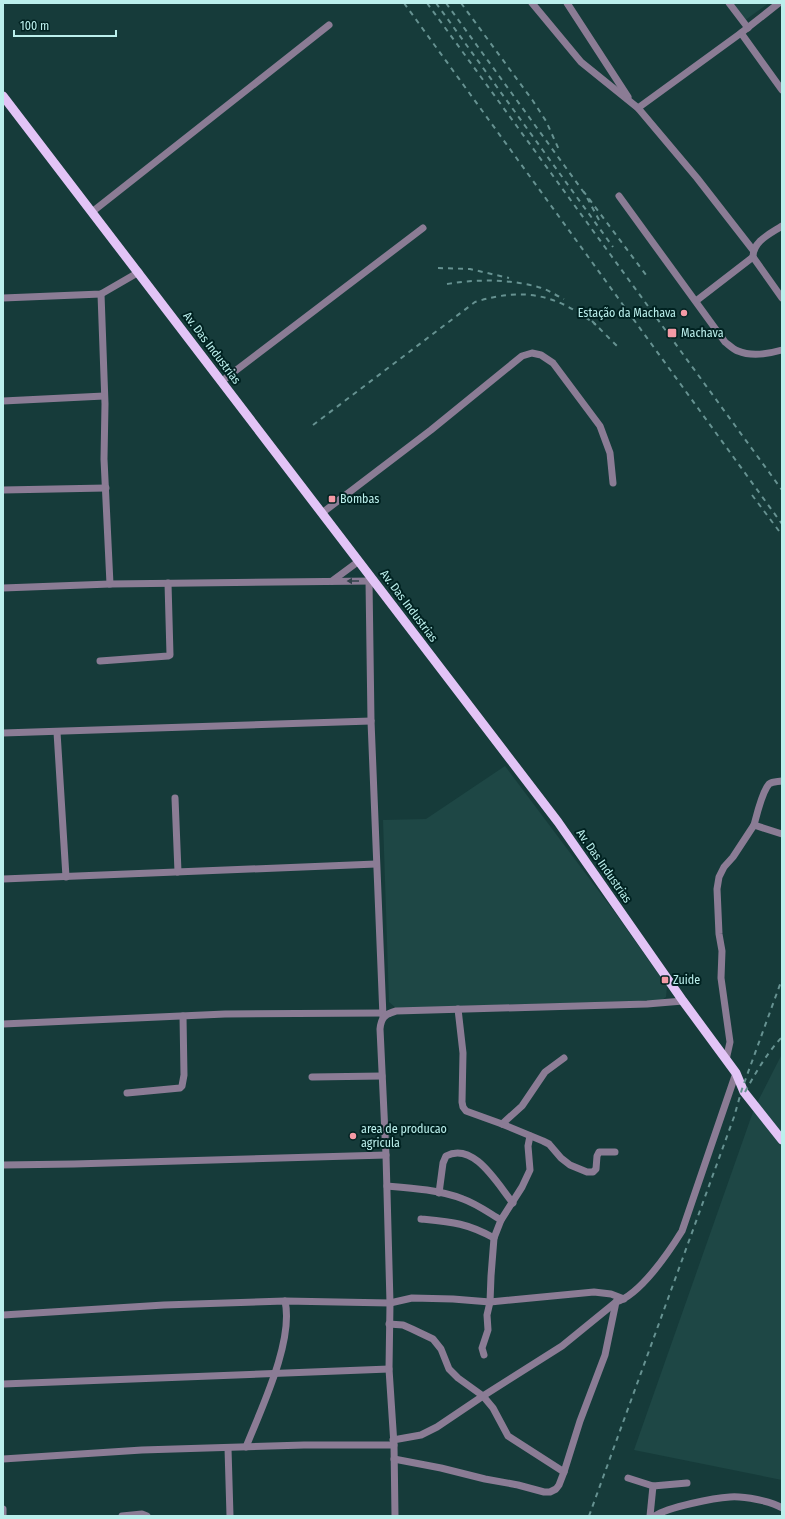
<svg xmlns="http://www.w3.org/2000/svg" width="785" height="1519" font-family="'Fira Sans Condensed',sans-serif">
	<rect width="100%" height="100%" fill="#163b3a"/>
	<g fill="#1e4745">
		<path d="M 731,3 L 769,3 L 744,21 Z"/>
		<path d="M 505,766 L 616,914 L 667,986 L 666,997 L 662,1000 L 396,1008 L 389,1002 L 383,820 L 426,819 Z"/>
		<path d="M 782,1054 L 782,1480 L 634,1450 L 754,1109 Z"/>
	</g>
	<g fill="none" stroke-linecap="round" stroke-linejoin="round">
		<g stroke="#8b7c95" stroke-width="7">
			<path d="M 532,3 L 581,62 L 638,108 L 697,178 L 753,250"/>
			<path d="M 567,3 L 628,97"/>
			<path d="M 729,3 L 748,28"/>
			<path d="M 741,33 L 782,90"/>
			<path d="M 638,108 L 741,33 L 779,3"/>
			<path d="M 619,196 L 725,342 C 729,345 734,350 738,351 C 752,357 768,354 782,350"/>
			<path d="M 92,212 L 329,25"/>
			<path d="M 782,226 C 770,234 753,241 753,257 L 782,298"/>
			<path d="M 101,294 L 105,404 L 104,459 L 110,584"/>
			<path d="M 3,298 L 101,294 L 139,272"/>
			<path d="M 696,301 L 753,257"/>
			<path d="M 222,381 L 423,228"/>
			<path d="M 3,401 L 104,396"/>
			<path d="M 3,490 L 106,488"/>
			<path d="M 322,513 L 431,430 L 522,356 L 532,353 L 541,355 L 553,363 L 600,426 L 610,453 L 613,483"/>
			<path d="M 332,581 L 359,561"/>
			<path d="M 369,581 L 371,721 L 383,1017"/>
			<path d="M 3,588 L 110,584 L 373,581"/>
			<path d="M 100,661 L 168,656 L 170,655 L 168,583"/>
			<path d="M 57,732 L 66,877"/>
			<path d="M 3,733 L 371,721"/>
			<path d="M 175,798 L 178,872"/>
			<path d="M 754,825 C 757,814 762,792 769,784 C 773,781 778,782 782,781"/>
			<path d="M 3,879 L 376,864"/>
			<path d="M 458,1009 L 463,1053 L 462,1102 L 463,1107 L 466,1111 L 502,1124 L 543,1141 L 549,1144 L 561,1158 L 570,1165 L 587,1172 L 593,1172 L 596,1169 L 597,1156 L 599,1152 L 615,1152"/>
			<path d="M 3,1024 L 225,1014 L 383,1013"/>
			<path d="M 726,1060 L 730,1042 L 721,978 L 722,951 L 719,934 L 717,889 L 719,877 L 724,867 L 733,857 L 754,825 L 782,834"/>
			<path d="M 312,1077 L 382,1076"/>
			<path d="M 127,1093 L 180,1088 L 182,1086 L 184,1075 L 183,1016"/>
			<path d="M 502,1124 L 522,1106 L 545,1072 L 564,1058"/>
			<path d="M 3,1165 L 74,1164 L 386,1155"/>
			<path d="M 387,1186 C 412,1188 440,1190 463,1199 C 477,1204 489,1213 501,1220"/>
			<path d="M 439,1193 L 443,1163 L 446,1156 C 474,1141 498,1185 513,1203"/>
			<path d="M 421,1219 C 452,1222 467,1223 494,1238"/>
			<path d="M 3,1315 L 164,1305 L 285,1301 L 390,1303 L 412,1298 L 453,1299 L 490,1302 L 594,1292 L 611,1294 L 624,1299"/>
			<path d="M 389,1324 L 403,1325 L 412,1329 L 433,1339 L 441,1349 L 449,1369 L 458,1378 L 483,1396 L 493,1408 L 508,1436 L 564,1472"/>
			<path d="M 484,1355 L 482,1348 L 488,1330 L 487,1315 L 490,1302 L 491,1276 L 494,1238 L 501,1220 L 522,1187 L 530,1170 L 528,1146 L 530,1136"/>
			<path d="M 3,1384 L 389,1369"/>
			<path d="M 393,1440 L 421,1435 L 437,1427 L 483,1396 L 562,1346 L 616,1302 C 640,1295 669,1252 682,1231 L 736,1073"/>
			<path d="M 246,1447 C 261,1409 294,1341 285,1301"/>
			<path d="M 228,1448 L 230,1516"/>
			<path d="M 3,1459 L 142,1450 L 304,1445 L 394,1445"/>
			<path d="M 394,1459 L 441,1468 L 485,1479 L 518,1485 L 544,1492 L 550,1492 L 556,1489 L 559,1485 L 564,1472 L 580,1421 L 605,1355 L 616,1302"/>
			<path d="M 628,1478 L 653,1486 L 687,1483"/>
			<path d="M 3,1509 L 3,1516"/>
			<path d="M 122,1516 L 142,1514 L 147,1516"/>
			<path d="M 395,1516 L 394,1445 L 389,1369 L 390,1303 L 386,1155 L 380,1029 C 381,1018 385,1014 396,1011 L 647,1004 L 683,1001"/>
			<path d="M 650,1516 L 653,1486"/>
			<path d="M 655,1516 C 668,1507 714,1498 730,1497 C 743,1496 772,1501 782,1508"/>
		</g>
		<path stroke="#e2c4f6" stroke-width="9" d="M 3,96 L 558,822 L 683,1001 L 736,1073 L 744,1092 L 782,1140"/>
		<g stroke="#669291" stroke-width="2" stroke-dasharray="5 5" stroke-linecap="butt">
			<path d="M 404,3 L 782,524"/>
			<path d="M 427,3 L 782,490"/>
			<path d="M 436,3 L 613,247"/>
			<path d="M 446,3 L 585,194"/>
			<path d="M 461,3 L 533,101 L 546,121 L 560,152"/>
			<path d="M 599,220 L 584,192 L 646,275"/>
			<path d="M 438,268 L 470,269 L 509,278"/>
			<path d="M 447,284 C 477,279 509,279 538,287 C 547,289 555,295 564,299"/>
			<path d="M 592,321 L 619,348"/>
			<path d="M 313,425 L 475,302 C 524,287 556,294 596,325"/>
			<path d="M 752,495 L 782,535"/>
			<path d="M 745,1092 C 756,1072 767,1053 782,1037"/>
			<path d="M 589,1516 L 734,1117 L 742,1089 L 782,979"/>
		</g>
	</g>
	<defs><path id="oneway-solid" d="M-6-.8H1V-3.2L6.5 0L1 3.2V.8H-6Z"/></defs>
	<use fill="#31424a" href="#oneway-solid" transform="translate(353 581) rotate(-180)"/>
	<g fill="#f49aa5" stroke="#002221" stroke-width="1.5">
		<circle cx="684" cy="313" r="4"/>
		<rect x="667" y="328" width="10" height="10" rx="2"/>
		<rect x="328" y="495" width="8" height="8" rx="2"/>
		<rect x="661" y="976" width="8" height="8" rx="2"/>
		<circle cx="353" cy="1136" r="4"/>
	</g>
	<g text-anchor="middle" stroke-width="4" stroke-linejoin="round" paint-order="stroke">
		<g font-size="12" fill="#bbefec" stroke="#002221" text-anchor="start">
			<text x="676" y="317" text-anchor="end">Estação da Machava</text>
			<text x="681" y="337">Machava</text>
			<text x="340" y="503">Bombas</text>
			<text x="673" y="984">Zuide</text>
			<text x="361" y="1133">area de producao<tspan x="361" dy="14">agricula</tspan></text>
		</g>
		<g font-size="12" fill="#bbefec" stroke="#002221">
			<text transform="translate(212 348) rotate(53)" y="4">Av. Das Industrias</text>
			<text transform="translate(409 606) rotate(53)" y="4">Av. Das Industrias</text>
			<text transform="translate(604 866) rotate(55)" y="4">Av. Das Industrias</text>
		</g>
	</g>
	<rect width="785" height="1519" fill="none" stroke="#bbefec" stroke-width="8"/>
	<path d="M14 30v6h102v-6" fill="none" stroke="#bbefec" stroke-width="2"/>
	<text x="20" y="30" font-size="12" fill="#bbefec" stroke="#002221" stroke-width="3" paint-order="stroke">100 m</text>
</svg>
